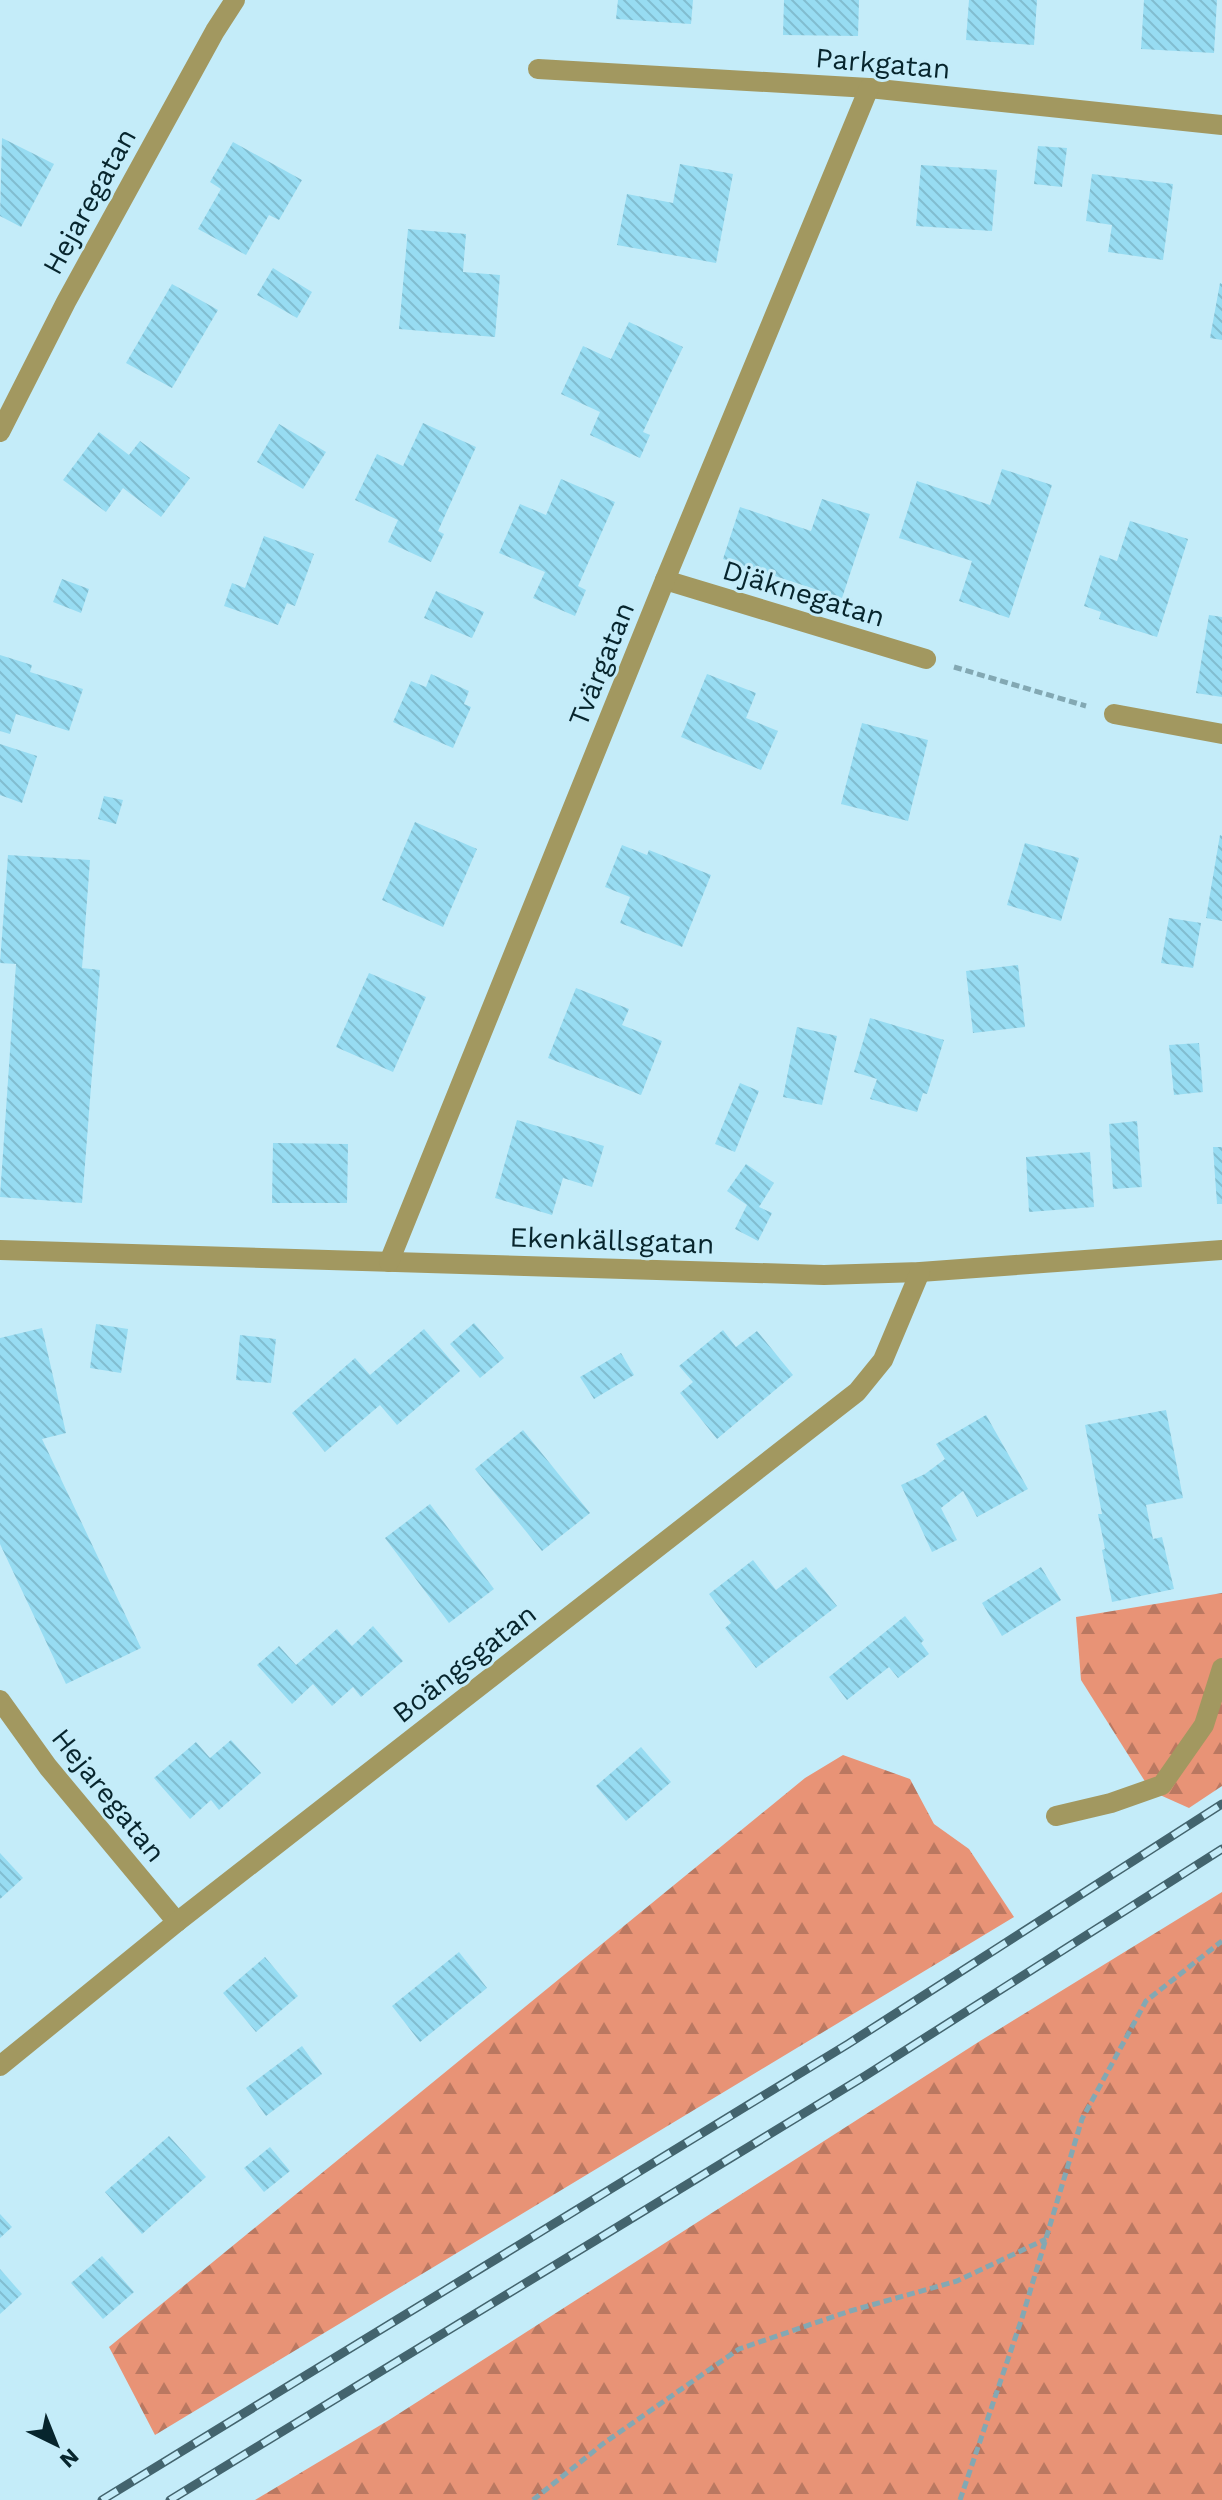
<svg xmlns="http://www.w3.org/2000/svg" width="1222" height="2500" font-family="'Work Sans',sans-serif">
	<defs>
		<pattern id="forest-firs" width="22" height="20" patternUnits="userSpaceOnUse" patternTransform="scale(2)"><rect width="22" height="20" fill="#e89376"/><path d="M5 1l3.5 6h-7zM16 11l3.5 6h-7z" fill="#ba7861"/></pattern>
		<pattern id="building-back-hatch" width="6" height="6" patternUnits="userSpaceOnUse" patternTransform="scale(2)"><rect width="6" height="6" fill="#97dcf2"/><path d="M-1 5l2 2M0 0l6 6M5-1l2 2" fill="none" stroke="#81bdd0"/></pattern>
	</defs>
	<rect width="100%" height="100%" fill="#c4ecf9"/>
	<g fill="url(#forest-firs)">
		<path d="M 1222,1593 L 1222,1786 L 1189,1808 L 1151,1791 L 1081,1680 L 1076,1617 Z"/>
		<path d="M 843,1755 L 910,1779 L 934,1824 L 969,1849 L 1014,1917 L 155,2435 L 109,2347 L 805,1778 Z"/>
		<path d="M 1222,1892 L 1222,2500 L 255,2500 L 389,2420 L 980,2041 Z"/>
	</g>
	<g fill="url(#building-back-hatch)">
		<path d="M 618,0 L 693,0 L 691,24 L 616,19 Z"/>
		<path d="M 784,0 L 859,0 L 858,36 L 783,35 Z"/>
		<path d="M 969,0 L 1037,0 L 1034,45 L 966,40 Z"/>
		<path d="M 1144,0 L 1217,0 L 1214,53 L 1141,49 Z"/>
		<path d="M 2,138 L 54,164 L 21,227 L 0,216 Z"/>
		<path d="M 233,142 L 302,180 L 279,220 L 269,215 L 246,255 L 198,229 L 221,189 L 210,182 Z"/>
		<path d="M 1038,146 L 1067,148 L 1062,187 L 1034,184 Z"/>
		<path d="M 680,164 L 733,174 L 716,263 L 617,245 L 627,194 L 673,203 Z"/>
		<path d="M 921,165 L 997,170 L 992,231 L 916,226 Z"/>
		<path d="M 1092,174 L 1173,184 L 1163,260 L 1108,252 L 1112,225 L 1086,221 Z"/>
		<path d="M 408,229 L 466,234 L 463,272 L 500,275 L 495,337 L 399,329 Z"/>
		<path d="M 273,268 L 312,292 L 297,318 L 257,295 Z"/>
		<path d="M 1220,283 L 1222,284 L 1222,340 L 1210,338 Z"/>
		<path d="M 172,284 L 218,310 L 172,388 L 126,363 Z"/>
		<path d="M 629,322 L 683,347 L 643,432 L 650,435 L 640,458 L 590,435 L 600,412 L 561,394 L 583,346 L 611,359 Z"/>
		<path d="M 423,423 L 476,447 L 438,531 L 444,534 L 431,562 L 388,542 L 398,520 L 355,500 L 377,454 L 403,466 Z"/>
		<path d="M 279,424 L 326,452 L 303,489 L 257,462 Z"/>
		<path d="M 99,432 L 129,455 L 140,441 L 190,478 L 161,517 L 123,488 L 106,512 L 63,480 Z"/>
		<path d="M 1002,469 L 1052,485 L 1009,618 L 959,601 L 972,561 L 899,538 L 917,481 L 990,505 Z"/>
		<path d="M 561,479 L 615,502 L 578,586 L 586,590 L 575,616 L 533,598 L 545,572 L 499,553 L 520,504 L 546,515 Z"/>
		<path d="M 822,499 L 870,514 L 842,598 L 723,559 L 740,507 L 811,531 Z"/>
		<path d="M 1130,521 L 1188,539 L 1157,637 L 1099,619 L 1101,612 L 1084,606 L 1100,555 L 1117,561 Z"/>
		<path d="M 264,536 L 314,554 L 295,606 L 287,603 L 278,625 L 224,606 L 232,583 L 245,588 Z"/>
		<path d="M 62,579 L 89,589 L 81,613 L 53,602 Z"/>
		<path d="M 436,591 L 484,612 L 472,638 L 424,618 Z"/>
		<path d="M 1209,615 L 1222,617 L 1222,697 L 1196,693 Z"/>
		<path d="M 0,655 L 32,665 L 30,672 L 83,689 L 69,731 L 16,714 L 10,734 L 0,731 Z"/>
		<path d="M 431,674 L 469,691 L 464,704 L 471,707 L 453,748 L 393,722 L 411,681 L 426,687 Z"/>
		<path d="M 707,674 L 756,693 L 746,718 L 778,731 L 761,770 L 681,737 Z"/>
		<path d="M 862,723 L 928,740 L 908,821 L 841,804 Z"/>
		<path d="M 0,744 L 37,756 L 22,803 L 0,795 Z"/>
		<path d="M 104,796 L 123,800 L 116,824 L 98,819 Z"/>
		<path d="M 415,822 L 477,849 L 443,927 L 382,900 Z"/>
		<path d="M 1220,835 L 1222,836 L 1222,921 L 1206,918 Z"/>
		<path d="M 1025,843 L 1079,858 L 1061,921 L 1007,905 Z"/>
		<path d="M 622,845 L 647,855 L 649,850 L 711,875 L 682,947 L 620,923 L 630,897 L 605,887 Z"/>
		<path d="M 8,855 L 90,860 L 82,968 L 100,970 L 82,1203 L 0,1197 L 16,964 L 0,963 Z"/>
		<path d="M 1169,918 L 1201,923 L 1193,968 L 1161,963 Z"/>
		<path d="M 1018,965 L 1025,1027 L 973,1033 L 966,971 Z"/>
		<path d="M 369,973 L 426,997 L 393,1072 L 336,1047 Z"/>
		<path d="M 576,988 L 629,1009 L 622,1025 L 662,1041 L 641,1095 L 548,1058 Z"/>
		<path d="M 870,1018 L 944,1040 L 927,1094 L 923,1093 L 917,1112 L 870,1099 L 877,1079 L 854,1072 Z"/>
		<path d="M 797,1027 L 837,1036 L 822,1105 L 783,1097 Z"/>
		<path d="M 1199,1043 L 1203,1092 L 1174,1095 L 1169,1045 Z"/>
		<path d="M 740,1083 L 759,1091 L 735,1152 L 715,1144 Z"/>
		<path d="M 517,1120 L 604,1146 L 592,1187 L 563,1178 L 552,1215 L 495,1198 Z"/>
		<path d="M 1137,1121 L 1142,1187 L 1113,1189 L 1109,1124 Z"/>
		<path d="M 273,1143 L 348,1144 L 347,1203 L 272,1203 Z"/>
		<path d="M 1213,1147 L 1222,1147 L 1222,1204 L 1217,1204 Z"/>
		<path d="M 1090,1152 L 1094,1207 L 1029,1212 L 1026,1157 Z"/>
		<path d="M 746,1164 L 774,1183 L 759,1207 L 772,1213 L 758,1241 L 735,1229 L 747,1205 L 727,1191 Z"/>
		<path d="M 474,1323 L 504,1358 L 480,1378 L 450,1344 Z"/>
		<path d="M 96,1324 L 128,1329 L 121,1373 L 90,1368 Z"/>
		<path d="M 42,1328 L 66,1433 L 42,1439 L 141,1648 L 66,1684 L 0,1544 L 0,1338 Z"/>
		<path d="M 424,1329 L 460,1371 L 397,1425 L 380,1405 L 325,1452 L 292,1413 L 355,1358 L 370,1375 Z"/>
		<path d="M 723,1330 L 736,1347 L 757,1331 L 793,1375 L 717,1439 L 680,1393 L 693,1382 L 679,1366 Z"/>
		<path d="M 240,1335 L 276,1339 L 271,1383 L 236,1380 Z"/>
		<path d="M 621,1353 L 634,1375 L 594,1399 L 580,1377 Z"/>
		<path d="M 1166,1410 L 1183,1498 L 1146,1505 L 1153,1539 L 1162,1537 L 1174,1589 L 1112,1602 L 1102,1550 L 1105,1549 L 1098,1514 L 1102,1514 L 1085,1425 Z"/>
		<path d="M 986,1415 L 1028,1489 L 977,1517 L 963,1491 L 941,1508 L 957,1540 L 932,1552 L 901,1485 L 925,1474 L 945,1459 L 936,1444 Z"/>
		<path d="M 523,1430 L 590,1513 L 542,1551 L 475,1469 Z"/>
		<path d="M 430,1504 L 494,1589 L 449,1623 L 385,1538 Z"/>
		<path d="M 753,1560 L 776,1590 L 806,1567 L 837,1606 L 756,1668 L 725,1628 L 731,1623 L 709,1594 Z"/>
		<path d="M 1041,1567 L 1061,1600 L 1002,1636 L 982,1603 Z"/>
		<path d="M 905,1616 L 924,1640 L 921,1643 L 929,1654 L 898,1678 L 889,1667 L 847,1700 L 829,1677 Z"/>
		<path d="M 373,1626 L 403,1661 L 361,1697 L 353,1687 L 332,1706 L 313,1684 L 292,1704 L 257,1665 L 279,1646 L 296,1665 L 337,1629 L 352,1646 Z"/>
		<path d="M 231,1740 L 261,1773 L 219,1810 L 211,1800 L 190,1819 L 154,1778 L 196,1742 L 210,1758 Z"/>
		<path d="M 641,1747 L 671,1782 L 626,1821 L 596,1786 Z"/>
		<path d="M 0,1853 L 23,1878 L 0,1899 Z"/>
		<path d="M 459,1952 L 487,1988 L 420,2042 L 392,2006 Z"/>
		<path d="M 265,1957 L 298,1996 L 256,2032 L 223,1993 Z"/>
		<path d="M 302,2046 L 322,2074 L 266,2116 L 246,2088 Z"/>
		<path d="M 169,2136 L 206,2177 L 142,2234 L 105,2192 Z"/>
		<path d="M 270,2147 L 290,2171 L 264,2192 L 244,2168 Z"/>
		<path d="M 0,2214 L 12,2227 L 0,2238 Z"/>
		<path d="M 102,2256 L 134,2292 L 103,2319 L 71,2283 Z"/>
		<path d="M 0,2269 L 22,2294 L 0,2314 Z"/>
	</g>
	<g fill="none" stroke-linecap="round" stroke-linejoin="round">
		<g stroke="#83a8b3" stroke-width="5" stroke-dasharray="8 4" stroke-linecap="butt">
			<path d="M 954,667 L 1086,706"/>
			<path d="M 533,2500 L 604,2443 L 739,2349 L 850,2311 L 957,2281 L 1046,2239"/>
			<path d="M 960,2500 L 1022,2318 L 1082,2119 L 1146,2001 L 1222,1941"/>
		</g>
		<g stroke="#a29860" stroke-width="20">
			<path d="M 538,69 L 869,88 L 1222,125"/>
			<path d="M 0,432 L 66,302 L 215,31 L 235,0"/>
			<path d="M 665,580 L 926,659"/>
			<path d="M 1114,714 L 1222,734"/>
			<path d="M 0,1250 L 824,1275 L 920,1272 L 1222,1250"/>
			<path d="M 389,1262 L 665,580 L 869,88"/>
			<path d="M 0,1700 L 48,1767 L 177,1922"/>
			<path d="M 1056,1816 L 1111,1803 L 1162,1785 L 1204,1725 L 1222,1668"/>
			<path d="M 0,2066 L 177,1922 L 857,1392 L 883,1360 L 920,1272"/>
		</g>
		<g stroke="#43646e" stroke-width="9">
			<g id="rail">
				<path d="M 102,2500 L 848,2044 L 1222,1804"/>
				<path d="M 170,2500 L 865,2076 L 1222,1849"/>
			</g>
		</g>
		<use href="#rail" stroke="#c4ecf9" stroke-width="6" stroke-dasharray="18" stroke-linecap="butt"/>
	</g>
	<g text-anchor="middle" stroke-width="6" stroke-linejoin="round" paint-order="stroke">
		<g font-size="28" fill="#07252d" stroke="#c4ecf9">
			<text transform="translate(883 63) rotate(5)" y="10">Parkgatan</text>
			<text transform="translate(89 201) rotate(-61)" y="10">Hejaregatan</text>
			<text transform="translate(804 593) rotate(17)" y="10">Djäknegatan</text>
			<text transform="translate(601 664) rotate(-68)" y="10">Tvärgatan</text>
			<text transform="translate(612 1240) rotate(2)" y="10">Ekenkällsgatan</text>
			<text transform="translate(464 1663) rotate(-38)" y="10">Boängsgatan</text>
			<text transform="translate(109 1795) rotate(51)" y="10">Hejaregatan</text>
		</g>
	</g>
	<g transform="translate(56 2444) rotate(137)" stroke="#c4ecf9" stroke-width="6" paint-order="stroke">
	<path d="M0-6L14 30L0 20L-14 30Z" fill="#07252d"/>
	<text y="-12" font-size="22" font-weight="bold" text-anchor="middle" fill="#07252d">N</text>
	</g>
</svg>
